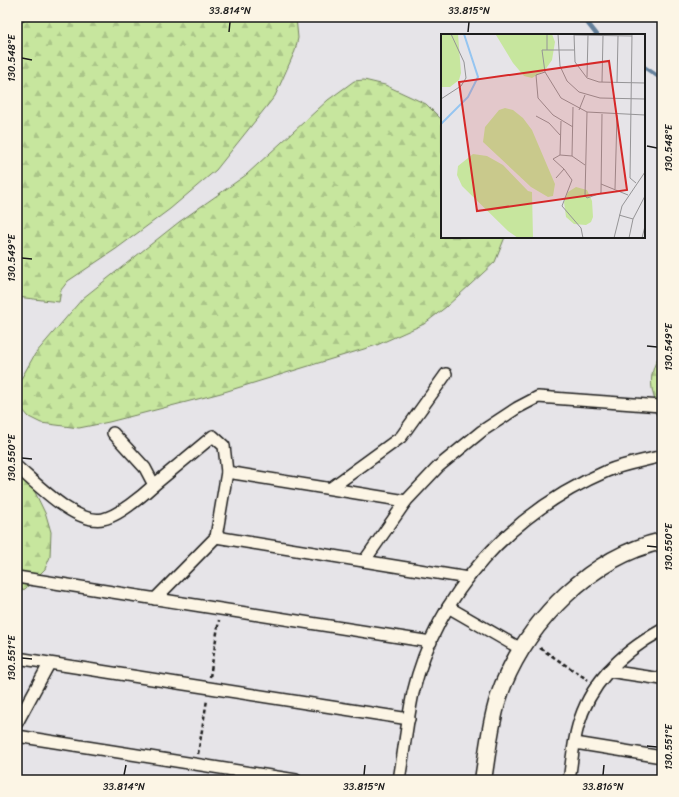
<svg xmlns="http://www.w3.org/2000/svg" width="679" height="797" font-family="Sriracha,sans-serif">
	<defs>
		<pattern id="forest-firs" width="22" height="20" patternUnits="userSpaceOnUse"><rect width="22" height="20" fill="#c7e69e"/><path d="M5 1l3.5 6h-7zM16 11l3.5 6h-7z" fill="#aac588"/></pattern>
	</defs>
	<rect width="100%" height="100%" fill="#e6e4e8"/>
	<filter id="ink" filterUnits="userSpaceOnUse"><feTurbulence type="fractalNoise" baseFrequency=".025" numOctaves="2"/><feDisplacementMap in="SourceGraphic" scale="8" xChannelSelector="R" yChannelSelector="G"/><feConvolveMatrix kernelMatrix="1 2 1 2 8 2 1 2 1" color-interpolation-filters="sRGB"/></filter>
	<g filter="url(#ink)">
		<g fill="url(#forest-firs)" stroke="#72815d">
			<path d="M 27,17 L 296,17 L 298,38 L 295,51 L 275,96 L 216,170 L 170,209 L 116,249 L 68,281 L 61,290 L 59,302 L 17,297 L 17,25 Z"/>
			<path d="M 364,80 L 385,85 L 426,104 L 442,120 L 442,237 L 505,237 L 495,262 L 446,307 L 424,324 L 377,345 L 221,393 L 109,422 L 79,428 L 41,423 L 29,417 L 22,409 L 19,396 L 21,379 L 35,354 L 83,298 L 179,222 L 246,175 L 328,100 L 354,81 Z"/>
			<path d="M 662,351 L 662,417 C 650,391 646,376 662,351 Z"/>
			<path d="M 17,474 L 32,486 L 46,515 L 51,532 L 50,557 L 45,569 L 25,589 L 17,591 Z"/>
		</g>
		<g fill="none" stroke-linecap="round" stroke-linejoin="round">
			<g stroke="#65819c" stroke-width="4.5">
				<path d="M 583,17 L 597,35"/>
				<path d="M 644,67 L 662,79"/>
			</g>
			<g stroke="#1c1c1c" stroke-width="14">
				<g id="street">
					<path d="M 113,433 L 145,468 L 154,485 L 213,436 L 224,446 L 227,472"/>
					<path d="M 17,467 C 36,483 76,525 103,519 C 118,516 142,496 154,485"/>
					<path d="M 331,488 L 401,437 L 446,374"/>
					<path d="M 216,537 L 468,578"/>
					<path d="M 365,560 L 406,501 L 439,466 L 482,431 L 517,408 L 538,397 L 661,406 L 662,411"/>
					<path d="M 17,577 L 431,642"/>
					<path d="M 155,599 L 216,537 L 227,472 L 406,501"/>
					<path d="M 448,607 L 521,649"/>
					<path d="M 17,658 L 409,719"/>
					<path d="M 608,671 L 662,679"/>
					<path d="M 17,723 L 49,664"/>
					<path d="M 17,736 L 296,780"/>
					<path d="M 575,743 L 662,757"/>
					<path d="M 399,780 C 404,751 407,722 413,693 C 437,592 512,512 607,471 C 624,464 644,461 662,456"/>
					<path d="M 569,780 C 572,762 573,743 578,726 C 590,682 624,651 662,630"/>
				</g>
			</g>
			<g stroke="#1c1c1c" stroke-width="19">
				<path id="secondary" d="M 483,780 C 488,749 491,715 503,685 C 530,620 591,557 662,541"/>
			</g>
			<g stroke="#1c1c1c" stroke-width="2.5" stroke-dasharray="4 3" stroke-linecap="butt">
				<path d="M 17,26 L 27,17"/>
				<path d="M 540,648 L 588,680"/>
				<path d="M 210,677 L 219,620"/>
				<path d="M 198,754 L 207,700"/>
			</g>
			<use href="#street" stroke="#fcf5e5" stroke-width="11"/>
			<use href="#secondary" stroke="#fcf5e5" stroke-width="16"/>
		</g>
	</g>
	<path fill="none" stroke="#1c1c1c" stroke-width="1.5" d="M 229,32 L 230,22M 468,32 L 469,22M 22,58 L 32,60M 647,146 L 657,148M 22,258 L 32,259M 647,346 L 657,347M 22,458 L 32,459M 647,546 L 657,547M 22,658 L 32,659M 647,746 L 657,747M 124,775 L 126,765M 364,775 L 365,765M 603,775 L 604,765"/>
	<g transform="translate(441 34)">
		<rect width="204" height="204" fill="#e6e4e8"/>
		<path d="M 0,0 L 17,0 L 20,39 L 18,46 L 9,53 L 0,53 ZM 111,0 L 114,8 L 111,26 L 104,36 L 91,44 L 83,42 L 72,29 L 55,1 ZM 64,74 L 72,76 L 82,84 L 91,96 L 114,150 L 112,162 L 107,163 L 90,153 L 42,108 L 44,93 L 58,76 ZM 32,120 L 46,122 L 62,131 L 87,157 L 91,158 L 92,204 L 77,204 L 67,197 L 21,152 L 16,141 L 17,132 ZM 135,153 L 146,156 L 151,167 L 152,183 L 150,188 L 145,191 L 133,190 L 125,183 L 123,168 L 127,158 Z" fill="#c7e69e"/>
		<path fill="none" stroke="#95c5f1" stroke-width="2" d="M 0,90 L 27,63 L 37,43 L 23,0"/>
		<path fill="none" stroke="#959496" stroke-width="1" d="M 117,0 L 119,32 L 126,47 L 138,58 L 159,64 L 204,65M 133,0 L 134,28 L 146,44 L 158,48 L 204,49M 191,0 L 189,144 L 195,149M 133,1 L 191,2M 106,16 L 106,0M 133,16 L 101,16 L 104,38 L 120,64 L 146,78 L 204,81M 104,38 L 95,41 L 97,64 L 112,81 L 132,93M 146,43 L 147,1M 161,48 L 162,2M 176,49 L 177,2M 0,65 L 20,52 L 25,44 L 23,28 L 10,0M 138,76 L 144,61M 146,78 L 144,162 L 146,164 L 160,159 L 161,80M 95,82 L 108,89 L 119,101M 120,87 L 119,121 L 131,122 L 144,131M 131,122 L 132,73M 123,135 L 131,146 L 121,172 L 140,194 L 142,204M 115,144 L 123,135 L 112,125 L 119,121M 160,150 L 187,161M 174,155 L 176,81M 178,181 L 192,185M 173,204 L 181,172 L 204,138M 188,204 L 192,185 L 204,162M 201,204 L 204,192"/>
		<path fill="#d62828" fill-opacity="0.15" stroke="#d62828" stroke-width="2" d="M 168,27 L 186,156 L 36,177 L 18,48 Z"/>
		<rect width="204" height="204" fill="none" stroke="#1c1c1c" stroke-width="2"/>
	</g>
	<rect width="679" height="797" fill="none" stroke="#fcf5e5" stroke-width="44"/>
	<rect x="22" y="22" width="635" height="753" fill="none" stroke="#1c1c1c" stroke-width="1.5"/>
	<g font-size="10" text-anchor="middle" fill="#1c1c1c">
		<text x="230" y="14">33.814°N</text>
		<text x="469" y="14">33.815°N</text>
		<text transform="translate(11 58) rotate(-90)" y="4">130.548°E</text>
		<text transform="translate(668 148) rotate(-90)" y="4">130.548°E</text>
		<text transform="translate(11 258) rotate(-90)" y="4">130.549°E</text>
		<text transform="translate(668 347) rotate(-90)" y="4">130.549°E</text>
		<text transform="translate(11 458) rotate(-90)" y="4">130.550°E</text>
		<text transform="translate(668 547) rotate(-90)" y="4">130.550°E</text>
		<text transform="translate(11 658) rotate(-90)" y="4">130.551°E</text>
		<text transform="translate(668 747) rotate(-90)" y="4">130.551°E</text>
		<text x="124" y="790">33.814°N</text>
		<text x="364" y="790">33.815°N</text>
		<text x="603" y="790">33.816°N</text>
	</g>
</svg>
